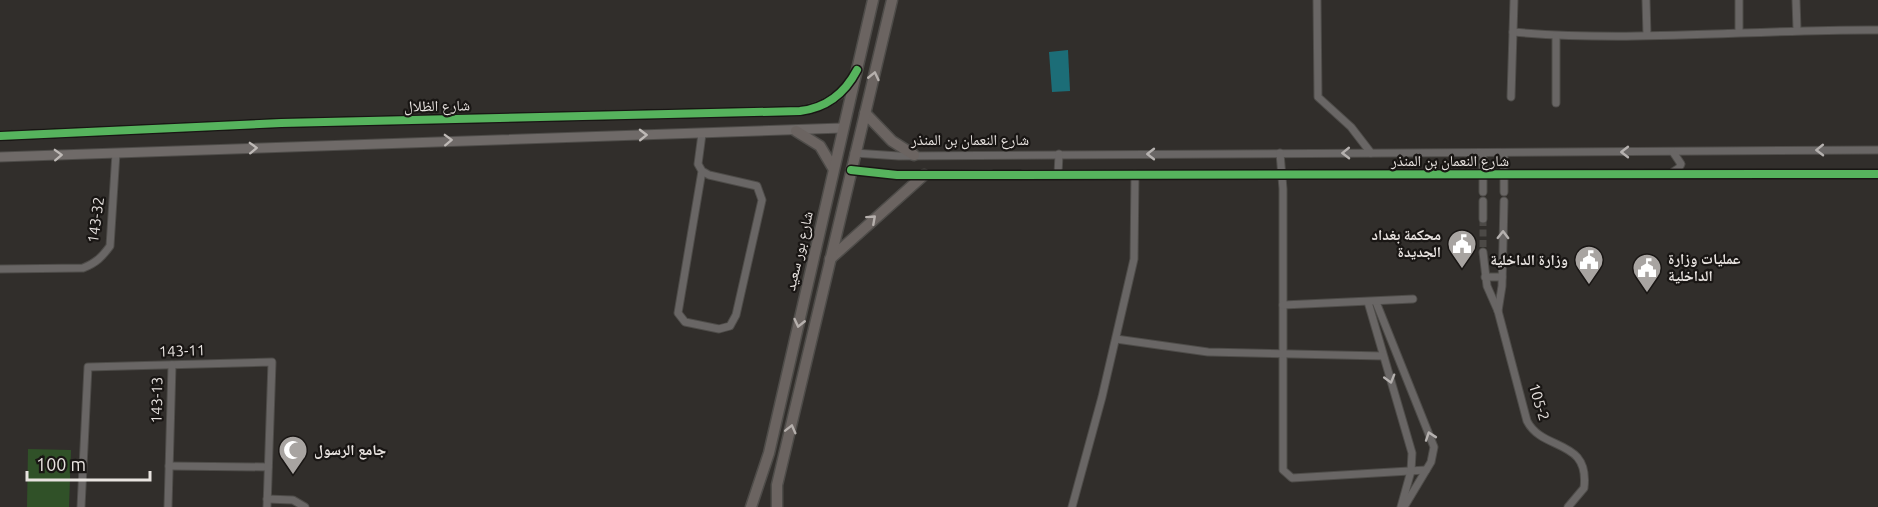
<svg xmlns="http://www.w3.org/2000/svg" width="1878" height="507" font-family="Ubuntu,'Noto Naskh Arabic',sans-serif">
	<rect width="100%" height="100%" fill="#312e2b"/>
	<path fill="#305128" d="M 28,449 L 71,450 L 69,507 L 27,507 Z"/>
	<path fill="#1c6d77" d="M 1068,50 L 1070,91 L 1052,92 L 1049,52 Z"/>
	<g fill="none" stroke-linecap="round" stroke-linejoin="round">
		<g stroke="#4c4946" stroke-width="7" stroke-dasharray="7 3.5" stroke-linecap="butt">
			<path d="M 991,174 L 1023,174"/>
			<path d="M 1483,219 L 1483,252"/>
		</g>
		<g stroke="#4e4c49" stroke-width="9">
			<g id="street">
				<path d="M 1317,0 L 1318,97 L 1351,127 L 1371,153"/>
				<path d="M 1646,0 L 1647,35"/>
				<path d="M 1739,0 L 1739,32"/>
				<path d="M 1796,0 L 1797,29"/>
				<path d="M 1513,32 C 1634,43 1756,29 1878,30"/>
				<path d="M 1511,97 L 1514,0"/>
				<path d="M 1556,103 L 1556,36"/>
				<path d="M 854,153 L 899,156 L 1878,150"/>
				<path d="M 1280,153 L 1283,189 L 1283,470 L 1292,478 L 1426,470"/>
				<path d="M 1483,153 L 1483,192"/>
				<path d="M 1504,153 L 1504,192"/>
				<path d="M 851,170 L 897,175 L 991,174"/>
				<path d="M 702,171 L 709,175 L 757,186 L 762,200 L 736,315 L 730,326 L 719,329 L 685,322 L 678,313 L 702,171 L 698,164 L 702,134"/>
				<path d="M 1673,172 L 1679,168 L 1681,164 L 1673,152"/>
				<path d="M 1023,174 L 1878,174"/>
				<path d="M 1058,174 L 1059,154"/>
				<path d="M 1483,219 L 1483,201"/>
				<path d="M 1483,252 L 1487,286 L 1498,311 L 1527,421 C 1543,452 1590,438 1584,488 L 1568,507"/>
				<path d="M 0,269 L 83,268 C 96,263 102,257 110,246 L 116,153"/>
				<path d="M 1485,277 L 1502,277"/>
				<path d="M 1368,302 L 1412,453 L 1411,471 L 1401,507"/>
				<path d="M 1376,302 L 1434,447 L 1431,462 L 1404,507"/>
				<path d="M 1283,305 L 1413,299"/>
				<path d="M 1498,311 L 1502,286 L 1504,201"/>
				<path d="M 1116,339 L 1208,352 L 1383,356"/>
				<path d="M 169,466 L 268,467"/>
				<path d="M 267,499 L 293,500 L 305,507"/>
				<path d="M 81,507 L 88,367 L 272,362 L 267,507"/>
				<path d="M 168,507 L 172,365"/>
				<path d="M 1072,507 L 1102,397 L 1134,259 L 1135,174"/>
			</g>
		</g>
		<g stroke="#4e4c49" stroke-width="11">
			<g id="secondary">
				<path d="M 0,136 L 281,123 L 800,111 C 823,108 844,95 855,75"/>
				<path d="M 0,157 L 842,128"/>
			</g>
		</g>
		<g stroke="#4e4c49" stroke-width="13">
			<g id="primary">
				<path d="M 865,113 L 892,141 L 914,155"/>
				<path d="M 796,131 L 820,146 L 833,168"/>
				<path d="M 830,259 L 924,175"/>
				<path d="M 751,507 L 769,453 L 873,0"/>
				<path d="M 777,507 L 777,485 L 892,0"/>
			</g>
		</g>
		<use href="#street" stroke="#696665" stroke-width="7"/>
		<use href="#secondary" stroke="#6f6a68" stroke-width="9"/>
		<use href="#primary" stroke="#6b6461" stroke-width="10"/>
		<g stroke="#191614" stroke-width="11">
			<g id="cycleway">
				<path d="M 0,136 L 281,123 L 800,111 C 826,108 845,93 857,70"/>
				<path d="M 851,170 L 897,175 L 1878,174"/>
			</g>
		</g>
		<use href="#cycleway" stroke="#56b35d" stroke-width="8"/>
	</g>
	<defs><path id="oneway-chevron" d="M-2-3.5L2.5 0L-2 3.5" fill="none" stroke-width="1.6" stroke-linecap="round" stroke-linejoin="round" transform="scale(1.5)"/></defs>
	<g stroke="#b6b0ad">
		<use href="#oneway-chevron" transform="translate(874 76) rotate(-77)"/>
		<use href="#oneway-chevron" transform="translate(872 219) rotate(-42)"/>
		<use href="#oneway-chevron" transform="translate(799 323) rotate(103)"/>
		<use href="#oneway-chevron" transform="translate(791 429) rotate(-76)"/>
	</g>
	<g stroke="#beb9b6">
		<use href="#oneway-chevron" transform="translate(643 135) rotate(-1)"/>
		<use href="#oneway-chevron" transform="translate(448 140) rotate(-2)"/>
		<use href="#oneway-chevron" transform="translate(253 148) rotate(-2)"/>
		<use href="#oneway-chevron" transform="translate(58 155) rotate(-2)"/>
	</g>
	<g stroke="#b5b1af">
		<use href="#oneway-chevron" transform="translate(1820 150) rotate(179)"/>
		<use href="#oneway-chevron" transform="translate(1625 152) rotate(180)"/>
		<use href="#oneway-chevron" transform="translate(1346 153) rotate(179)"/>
		<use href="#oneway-chevron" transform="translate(1151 154) rotate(180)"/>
		<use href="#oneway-chevron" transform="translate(1503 235) rotate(-89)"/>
		<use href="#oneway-chevron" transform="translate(1390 379) rotate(74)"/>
		<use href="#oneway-chevron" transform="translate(1430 436) rotate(-109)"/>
	</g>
	<defs>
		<g id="civic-pin" transform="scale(1.5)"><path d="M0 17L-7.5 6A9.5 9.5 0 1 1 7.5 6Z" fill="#a8a4a1" stroke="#191614"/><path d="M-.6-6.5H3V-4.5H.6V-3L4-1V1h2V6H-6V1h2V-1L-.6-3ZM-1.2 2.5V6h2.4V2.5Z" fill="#fff"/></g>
		<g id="mosque-pin" transform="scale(1.5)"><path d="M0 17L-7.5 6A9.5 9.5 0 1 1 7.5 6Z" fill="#a8a4a1" stroke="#191614"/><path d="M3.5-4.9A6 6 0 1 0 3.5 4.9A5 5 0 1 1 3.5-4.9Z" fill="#fff"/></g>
	</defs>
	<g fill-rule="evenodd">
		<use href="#civic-pin" x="1462" y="244"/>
		<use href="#civic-pin" x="1589" y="260"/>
		<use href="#civic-pin" x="1647" y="268"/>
		<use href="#mosque-pin" x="293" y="450"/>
	</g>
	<g text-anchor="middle" stroke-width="4.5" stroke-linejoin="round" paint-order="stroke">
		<g font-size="15" fill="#e8e3e0" stroke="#191614">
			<text transform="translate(437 106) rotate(-1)" y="5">شارع الظلال</text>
			<text x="970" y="145">شارع النعمان بن المنذر</text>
			<text x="1450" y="166">شارع النعمان بن المنذر</text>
			<text transform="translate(96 220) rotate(-82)" y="5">143-32</text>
			<text transform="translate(799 251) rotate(-77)" y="5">شارع بور سعيد</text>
			<text transform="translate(182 351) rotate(-2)" y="5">143-11</text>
			<text transform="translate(157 400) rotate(-89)" y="5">143-13</text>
			<text transform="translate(1539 402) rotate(73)" y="5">105-2</text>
		</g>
		<g font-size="15" font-weight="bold" fill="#e8e3e0" stroke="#191614" text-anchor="end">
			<text x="1441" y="240">محكمة بغداد<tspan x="1441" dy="17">الجديدة</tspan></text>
			<text x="1668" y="264" text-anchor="start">عمليات وزارة<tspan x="1668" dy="17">الداخلية</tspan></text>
			<text x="1568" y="265">وزارة الداخلية</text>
			<text x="314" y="455" text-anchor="start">جامع الرسول</text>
		</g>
	</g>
	<path d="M27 471v9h123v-9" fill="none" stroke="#e8e3e0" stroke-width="3"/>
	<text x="36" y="471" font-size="18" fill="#e8e3e0" stroke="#191614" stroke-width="4.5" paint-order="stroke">100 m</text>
</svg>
